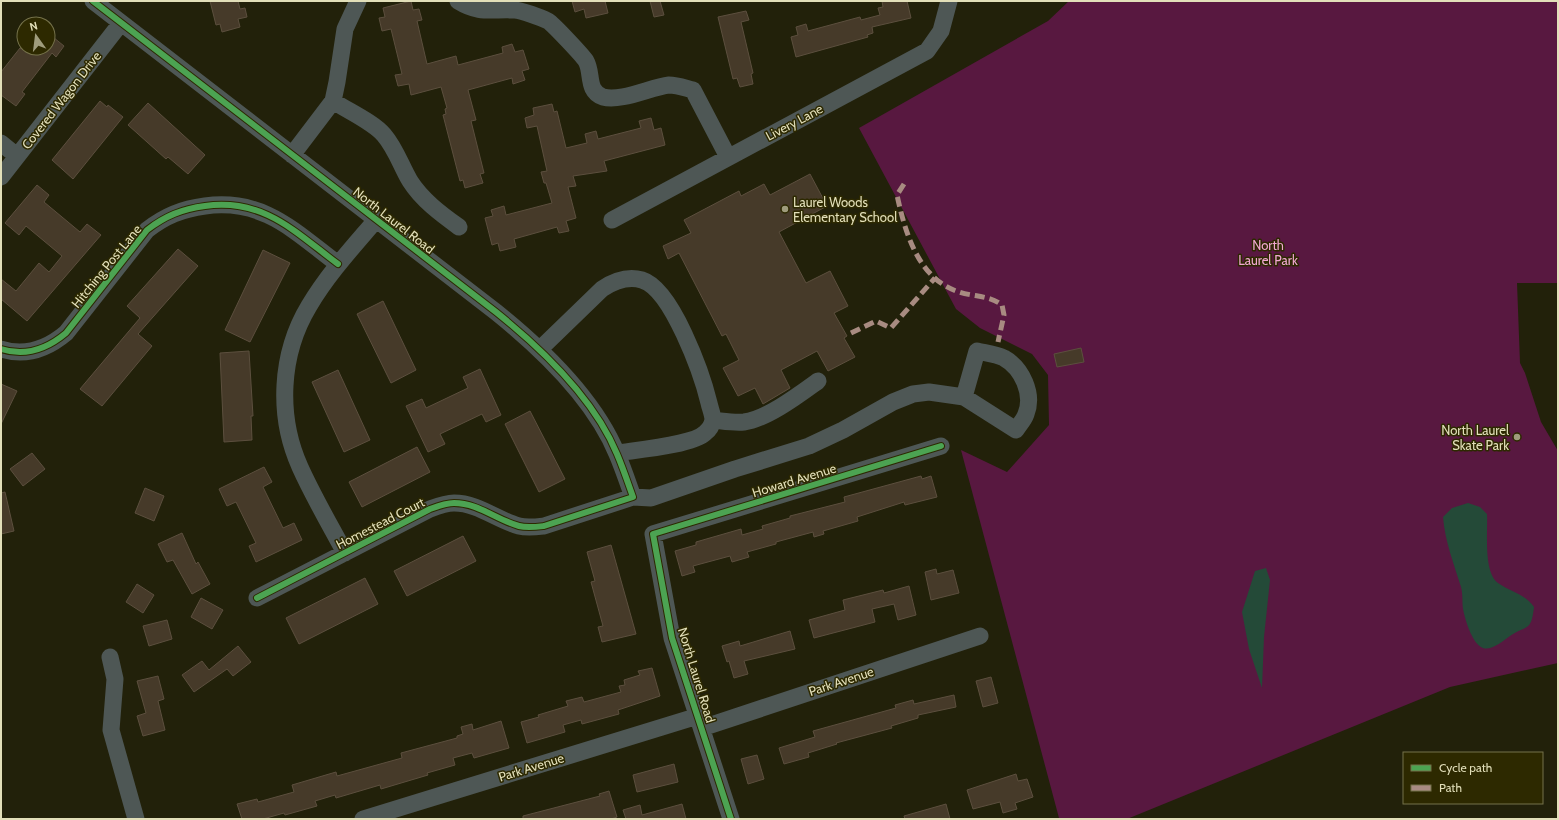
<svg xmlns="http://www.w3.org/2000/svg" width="1559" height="820" font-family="Cabin,sans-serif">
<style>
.green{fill:#581840}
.water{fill:#244a38}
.building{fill:#463a29;stroke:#5c4f3e}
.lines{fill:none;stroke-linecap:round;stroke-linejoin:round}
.minor{stroke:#4e5755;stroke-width:17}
.quiet{stroke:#a88b81;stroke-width:5;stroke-dasharray:10 5;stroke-linecap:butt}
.cycleway-casing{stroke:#2d2900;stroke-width:8}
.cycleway{stroke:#4ca352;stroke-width:6}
.poi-dot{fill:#9f9c7c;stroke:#2d2900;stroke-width:1.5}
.labels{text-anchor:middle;stroke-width:3;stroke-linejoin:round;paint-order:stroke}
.street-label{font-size:13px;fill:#e2dfb9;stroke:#2d2900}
.poi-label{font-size:13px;fill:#e2dfb9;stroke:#2d2900;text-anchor:start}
.park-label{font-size:13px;fill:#f1a7d1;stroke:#2d2900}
</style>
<rect width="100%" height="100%" fill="#22210a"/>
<path class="green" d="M1069,1H1558V283H1517L1520,363L1525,373L1541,422L1558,451V663L1450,687L1127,819L1059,818L961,450L1007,472L1049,425L1048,375L1032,354L980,328L956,309L859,128L1048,21Z"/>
<path class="water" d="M1468,503L1480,507L1487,514C1488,531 1483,572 1498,583C1511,592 1525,594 1534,607C1531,632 1528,624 1510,636C1503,641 1491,651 1483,648C1472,644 1465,619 1463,609C1462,602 1463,594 1461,587C1454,564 1445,542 1443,517L1452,508Z
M1266,568L1270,580L1264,637L1262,688L1249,649L1242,612L1255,571Z"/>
<path class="building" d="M210,1H238L240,9L245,8L247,17L238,19L240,27L222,32L220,24L216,25Z
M411,1L413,10L419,9L422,20L417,21L427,64L456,56L458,65L503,53L502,47L512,44L515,52L523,50L529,69L522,71L525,80L513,84L512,78L468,90L476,120L471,121L484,173L480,174L483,183L465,188L463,180L460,181L443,115L446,114L445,109L447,108L441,87L411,95L409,84L398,86L395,75L402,74L391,29L382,31L379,18L385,17L383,8Z
M572,1H605L608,13L586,18L584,9L575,12Z
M650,1H660L664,15L654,17Z
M882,1H907L911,18L872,27L873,33L867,35L868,37L796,57L791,37L798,35L796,27L806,24L808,31L860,17L861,20L880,15L878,8L883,7Z
M746,11L749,20L741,22L753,73L751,74L753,84L740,87L737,78L733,79L718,17Z
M48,33L64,46L56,57L52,53L22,92L25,94L16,106L1,95V72L20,48H48Z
M100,101L107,107L108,105L123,117L73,179L52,160Z
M148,103L205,155L188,174L168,157L166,159L128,125Z
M552,104L554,112L557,111L566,148L587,143L585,134L596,131L598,139L641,128L639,121L651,118L654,130L661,128L665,145L604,161L607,171L573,176L576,186L568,187L576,218L566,221L569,231L559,233L557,227L514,239L516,247L500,251L498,243L492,245L485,218L493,216L491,210L504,206L506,215L552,203L546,183H544L541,172L547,171L537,126L527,128L525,118L534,115L533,108Z
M810,174L827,206L779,232L806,283L830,271L848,306L834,313L847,336L844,338L855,357L828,371L817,351L781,370L790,388L763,404L755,388L738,396L723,368L739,360L726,334L722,336L679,253L668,259L663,246L691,233L684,220L739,191L741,196L764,184L770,195Z
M37,185L49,195L44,202L80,232L87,224L101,235L27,321L1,299V279L16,291L39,263L49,272L62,256L26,226L19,235L5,223Z
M178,249L198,266L138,334L152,346L102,406L80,389L140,318L127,306Z
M263,250L290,263L250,342L225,330Z
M383,301L416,370L391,383L357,314Z
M1081,348L1084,362L1057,367L1054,354Z
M249,351L253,416H251L252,440L224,442L220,353Z
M480,369L501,415L486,422L482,414L440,434L445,444L428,452L406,406L422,399L426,408L468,388L463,377Z
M338,370L370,440L344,452L312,382Z
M1,384L17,391L1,424Z
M530,411L565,479L539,492L505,424Z
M417,447L430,472L362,507L349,482Z
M32,453L45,469L23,486L10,469Z
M264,467L272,482L263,487L283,528L294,523L302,540L256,562L249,546L256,543L236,502L227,506L219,489Z
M921,476L922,479L931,476L937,497L905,505L904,502L857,517L858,521L823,531L824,534L814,537L813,532L776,542V544L747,552L749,557L732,562L730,556L693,566L695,572L682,576L675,551L696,545V542L741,529L742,535L763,529L762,526L790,518V516L845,502L844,497Z
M145,488L164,496L154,521L135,513Z
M5,492L14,531L1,534V493Z
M182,533L196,564L198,562L210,584L192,594L173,560L167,562L158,544Z
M463,536L476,561L407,596L394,571Z
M611,545L636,634L602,642L598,627L603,626L591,582L595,581L587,552Z
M936,569L937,574L953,570L959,593L931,600L925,572Z
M365,578L378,604L299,644L286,618Z
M137,584L154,595L143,613L126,602Z
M909,586L916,615L898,620L894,604L872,609L875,622L814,638L809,620L845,610L843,600L883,590L884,593Z
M201,598L223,610L212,629L191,617Z
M167,620L172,639L149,646L143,626Z
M790,631L795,649L744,661L748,674L734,678L729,661L727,662L722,646L739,641L740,646Z
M238,646L251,662L233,676L227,669L194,692L182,675L202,661L209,670Z
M652,668L660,696L618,710L619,714L582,724L581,720L563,725L565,732L527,743L521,722L539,717L538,715L568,706L566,701L582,697L584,702L621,692L619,686L625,685L624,680L640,675L638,671Z
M158,676L164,699L158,701L165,730L143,736L137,716L146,713L137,681Z
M991,677L998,703L983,707L976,681Z
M954,695L956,707L918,715V718L891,726L892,728L836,743L837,744L808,753L809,757L784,764L779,748L815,737L813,731L896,708L895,705L913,700L914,704Z
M501,721L509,748L474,758L472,753L453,758L455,765L427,773L428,775L381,789L380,785L336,798L335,795L315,801L317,806L285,815L284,813L263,819H242L237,804L257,799L258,802L294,792L292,785L336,772L337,776L402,758L401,753L457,738V736L463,734L461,727L472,724L473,730Z
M757,755L764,779L748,784L741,759Z
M674,764L678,782L637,792L633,775Z
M1016,774L1018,781L1027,779L1033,797L1015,803L1017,809L1003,813L1000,802L973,809L967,790Z
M609,791L617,817L611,819H523V816L600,796L599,794Z
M682,804L686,819H626L623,810L640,805L642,815Z
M946,804L950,819H905L904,816Z"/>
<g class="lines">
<path class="minor" d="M93,1L496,312C542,349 594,398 617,454C623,468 628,483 633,497
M458,1C479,14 491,9 514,10C521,10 542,18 548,21C553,24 583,56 586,61C593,73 586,91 603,97C621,102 651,87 669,85C677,85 685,88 693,90L728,157
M333,101C348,111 373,122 384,135C396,149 401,166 410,181C422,200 441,214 459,227
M1,143L17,156
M292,155L333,101L337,82L345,29L358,1
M1,177L121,23
M612,220L927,51L941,31L949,1
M1,349C26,357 47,349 66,333L147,230C165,216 182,209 205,206C264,198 295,232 338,264
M540,349L602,289C614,281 628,276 642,280C672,289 702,374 709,403C710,408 713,415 713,420C712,425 709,430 705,433C693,445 636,450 617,453
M713,420C723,421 734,423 744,422C767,419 800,394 818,381
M345,553C330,525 313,496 300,467C277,416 280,354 309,306C328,274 353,247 376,220
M257,598L430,509C438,506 446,503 454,503C478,503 497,520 519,526C527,528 535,527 544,526L633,497L651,498L735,469L809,446L843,430L893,402L913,394L929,392L964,397L1016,430C1019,425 1024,420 1026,414C1034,394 1022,368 1004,358C996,354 985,353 977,351L964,397
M110,657L115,679L111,730L136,819
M702,728L980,636
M363,819L698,716
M731,819L672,638L653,534L941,446"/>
<path class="quiet" d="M904,184L897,195C905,232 918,279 959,292C974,297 989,295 1002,305L1004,315L998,342
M851,333L876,321L891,328L935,278"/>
<g class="cycleway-casing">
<path id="cycleway" d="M93,1L496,312C542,349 594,398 617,454C623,468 628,483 633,497L544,526C535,527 527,528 519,526C497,520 478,503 454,503C446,503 438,506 430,509L257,598
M1,349C26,357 47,349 66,333L147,230C165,216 182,209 205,206C264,198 295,232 338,264
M731,819L672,638L653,534L941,446"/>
</g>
<use href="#cycleway" class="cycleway"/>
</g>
<g class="poi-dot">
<circle cx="785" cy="209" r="4"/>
<circle cx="1517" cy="437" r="4"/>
</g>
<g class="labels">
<g class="street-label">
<text transform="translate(61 100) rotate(-52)" y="5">Covered Wagon Drive</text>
<text transform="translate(794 122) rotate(-28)" y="5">Livery Lane</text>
<text transform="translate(394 220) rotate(38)" y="5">North Laurel Road</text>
<text transform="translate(106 266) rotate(-51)" y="5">Hitching Post Lane</text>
<text transform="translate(794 480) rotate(-17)" y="5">Howard Avenue</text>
<text transform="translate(380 523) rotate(-27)" y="5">Homestead Court</text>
<text transform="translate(697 675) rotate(73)" y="5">North Laurel Road</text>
<text transform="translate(841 681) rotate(-18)" y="5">Park Avenue</text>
<text transform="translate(531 767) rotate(-17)" y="5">Park Avenue</text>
</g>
<g class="poi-label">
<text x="793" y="207">Laurel Woods<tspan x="793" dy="15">Elementary School</tspan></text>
<text x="1509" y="435" text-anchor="end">North Laurel<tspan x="1509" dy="15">Skate Park</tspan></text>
</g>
<g class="park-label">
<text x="1268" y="250">North<tspan x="1268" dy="15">Laurel Park</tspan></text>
</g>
</g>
<rect width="1559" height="820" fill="none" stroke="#e2dfb9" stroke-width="4"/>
<rect x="1403" y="752" width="140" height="52" fill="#2d2900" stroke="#75724a"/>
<rect x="1411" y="765" width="20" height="6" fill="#4ca352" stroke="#75724a"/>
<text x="1439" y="772" font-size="12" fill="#e2dfb9">Cycle path</text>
<rect x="1411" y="785" width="20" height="6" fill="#a88b81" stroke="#75724a"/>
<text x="1439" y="792" font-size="12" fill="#e2dfb9">Path</text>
<g transform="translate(36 36) rotate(346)"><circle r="19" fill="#2d2900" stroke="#75724a"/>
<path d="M0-3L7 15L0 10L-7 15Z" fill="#9f9c7c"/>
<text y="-6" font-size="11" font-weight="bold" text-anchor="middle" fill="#e2dfb9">N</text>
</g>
</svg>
